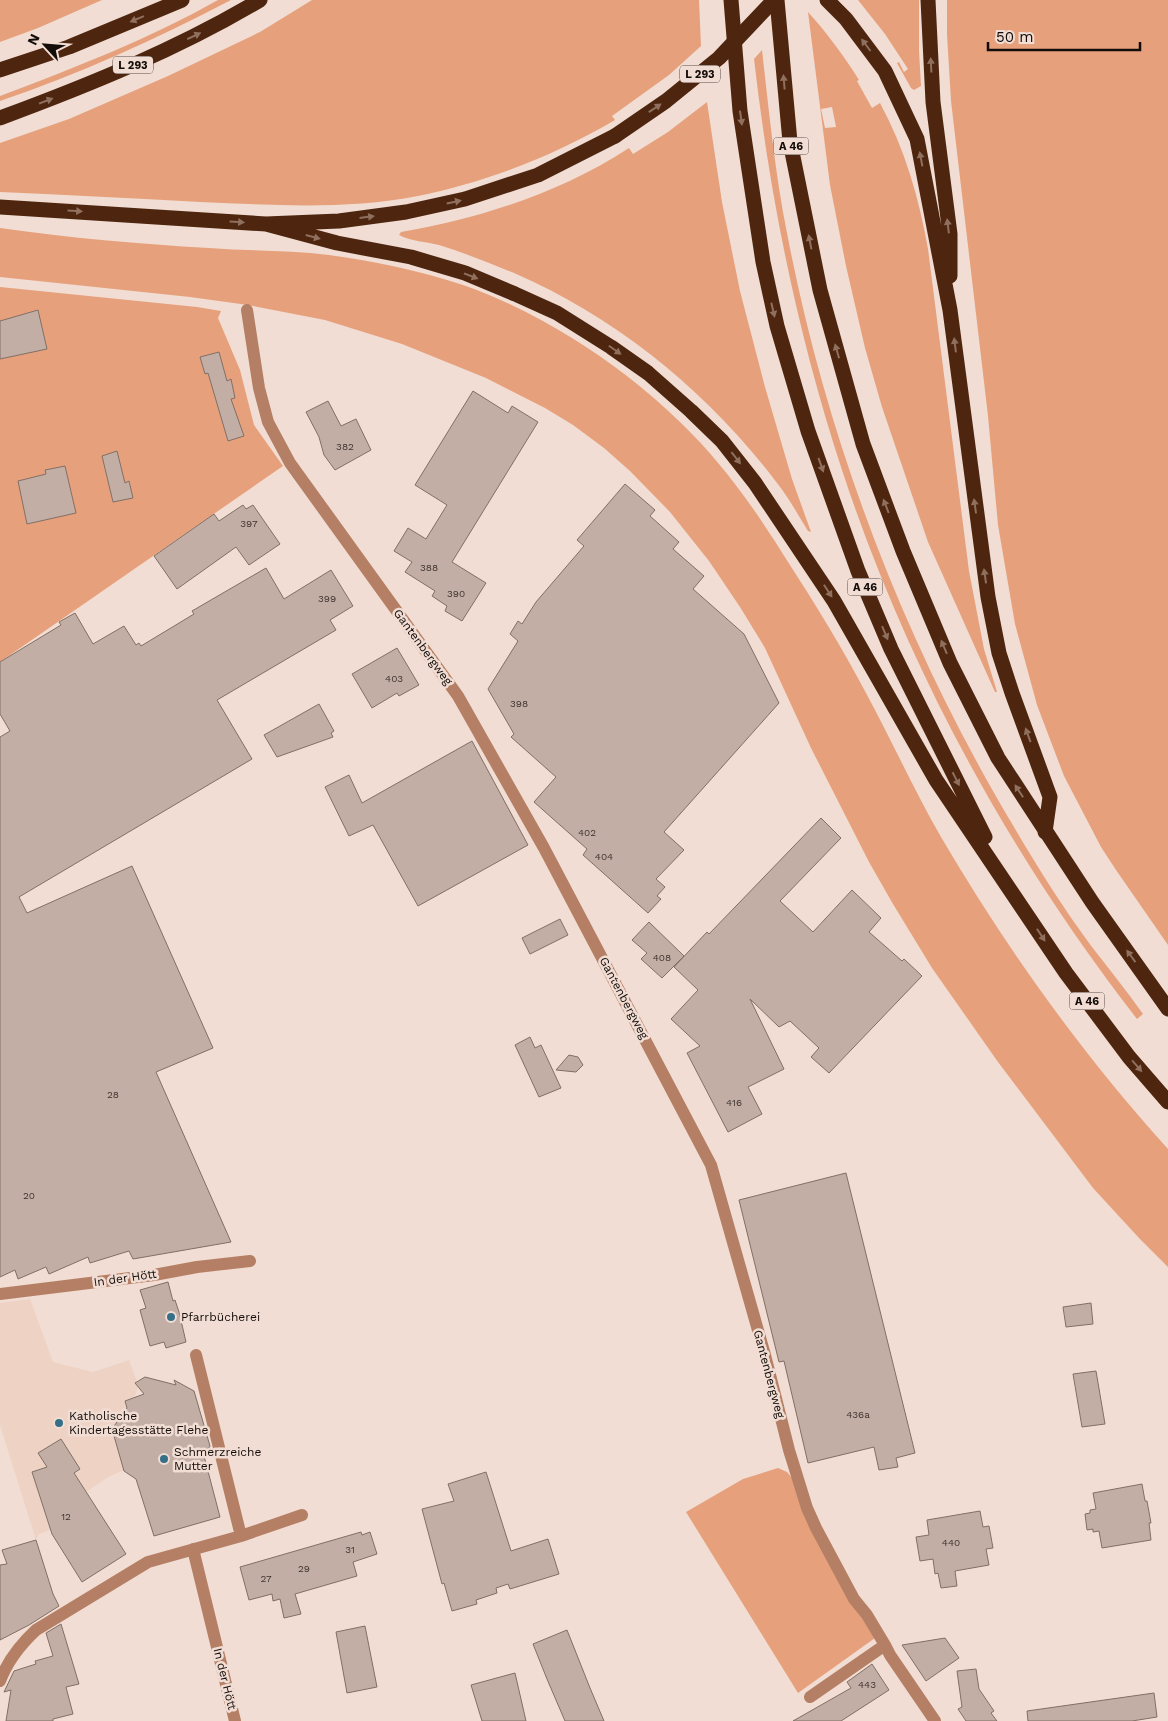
<svg xmlns="http://www.w3.org/2000/svg" width="1168" height="1721" font-family="'Work Sans',sans-serif">
<style>
.built{fill:#eed2c4}
.green{fill:#e6a17c;fill-rule:evenodd}
.building{fill:#c2aea4;stroke:#816f66}
.lines{fill:none;stroke-linecap:round;stroke-linejoin:round}
.minor{stroke:#b47f64;stroke-width:12}
.highway{stroke:#4e260f;stroke-width:15}
.highway-bridge{stroke:#4e260f;stroke-width:15}
.oneway{fill:#8f6f5d}
.poi-dot{fill:#356f88;stroke:#f1ddd3;stroke-width:2}
.labels{text-anchor:middle;stroke-width:5;stroke-linejoin:round;paint-order:stroke}
.number-label{font-size:10px;fill:#3f3430}
.shield{fill:#f1ddd3;stroke:#564b46;stroke-width:1}
.shield-label{font-size:11px;font-weight:bold;fill:#130c09}
.street-label{font-size:12px;fill:#130c09;stroke:#f1ddd3}
.poi-label{font-size:12px;fill:#130c09;stroke:#f1ddd3;text-anchor:start}
</style>
<rect width="100%" height="100%" fill="#f1ddd3"/>
<path class="built" d="M30,1299L53,1362L93,1372L129,1360L137,1382L135,1383L138,1387L135,1396L125,1401L127,1414L121,1416L117,1421L119,1429L113,1428L112,1430L116,1433L118,1451L126,1467L124,1470L108,1477L86,1492L61,1526L39,1534L36,1540L0,1425V1303Z"/>
<path class="green" d="M0,0H102L38,28L0,42Z
M218,0H231C156,39 80,74 0,101V96C74,68 149,39 218,0Z
M312,0H699L701,46L669,75L612,116L615,120C553,156 488,182 418,196C346,210 273,205 200,202C133,198 67,195 0,192V143L69,119L168,76L260,32Z
M858,0H919V51L921,86L914,90L911,88L897,63L899,62L904,72L908,69L885,34Z
M947,0H1168V945L1116,870L1101,847L1064,776L1037,705L1015,624L998,525L988,416L951,101L947,34Z
M808,12C827,33 844,56 859,80L857,81L872,108L880,103C905,149 919,198 928,249L969,571L984,649L997,692H995L928,542L882,407L865,348L846,266L830,185ZM832,107L836,127L825,128L821,109Z
M762,50C769,111 775,173 787,233C827,442 905,645 1014,827C1038,868 1064,909 1092,947C1109,969 1127,991 1143,1014L1137,1019C1009,854 907,668 842,470C798,336 770,199 754,59Z
M707,102L722,202L740,291L765,387L792,479L811,532L808,531C798,515 789,498 777,483C709,393 618,318 514,273C489,263 465,253 439,245C427,242 410,241 399,235L401,232C481,218 560,193 629,148L633,154L668,132Z
M0,228C70,238 139,244 209,248C249,251 289,250 329,255C374,261 421,271 463,285C501,298 538,317 572,338C611,362 647,390 680,422C723,463 757,512 788,562C816,605 842,648 866,693C892,741 914,790 941,837C1006,948 1082,1054 1168,1149V1267L1139,1238L1093,1188L998,1062L932,968L893,904L869,862L811,748L765,648L740,607L709,561L670,512L630,471L604,448L573,425L545,408L486,378L402,344L325,320L248,305L190,297L0,277Z
M0,287L197,307L221,311L218,318L240,370L254,425L283,466L0,662Z
M778,1468L787,1472L796,1483L875,1638L798,1693L686,1512L743,1479Z"/>
<path class="building" d="M38,310L47,349L0,359V321Z
M219,352L227,381L231,379L235,398L231,399L244,436L228,441L208,373L205,374L200,357Z
M473,391L508,413L512,406L538,422L452,562L486,583L462,621L445,611L447,606L432,596L435,591L405,572L412,562L394,551L408,528L426,539L447,505L415,485Z
M328,401L341,426L356,419L371,450L335,470L324,455L319,437L306,412Z
M117,451L125,483L129,481L133,498L113,502L102,456Z
M65,466L76,513L27,524L18,481L46,474L45,470Z
M625,484L655,510L650,516L679,542L673,549L704,576L693,589L744,634L779,703L664,832L684,850L656,879L665,887L657,896L661,899L648,913L583,855L587,849L534,802L556,777L511,737L514,734L488,689L518,641L510,634L518,621L522,624L536,602L584,546L577,540Z
M243,505L246,509L253,505L280,544L249,565L236,547L177,589L154,556L214,514L219,521Z
M266,568L284,599L331,570L353,606L330,620L336,630L217,700L252,759L19,897L27,913L132,866L213,1048L156,1072L231,1242L133,1259L129,1251L90,1263L88,1257L49,1274L46,1267L18,1279L15,1270L0,1277V737L10,731L0,714V662L61,625L59,622L75,613L93,644L124,626L136,645L139,643L141,646L194,614L192,611Z
M397,648L419,685L399,696L397,693L372,708L352,674Z
M319,704L334,731L331,733L333,737L277,757L264,735Z
M472,741L528,845L418,906L373,825L349,836L325,787L349,775L362,803Z
M821,818L841,838L780,901L813,932L852,890L881,918L869,932L902,961L904,959L922,976L829,1073L811,1057L819,1048L790,1021L779,1027L750,999L784,1069L748,1087L762,1114L728,1132L687,1053L700,1046L671,1019L698,990L674,967L707,932L709,934Z
M560,919L568,935L530,954L522,938Z
M649,922L684,956L662,978L641,959L647,953L632,940Z
M530,1037L535,1048L541,1045L561,1088L539,1097L515,1045Z
M569,1055L578,1057L583,1065L576,1072L556,1070Z
M846,1173L915,1453L896,1458L898,1467L879,1470L874,1447L808,1463L784,1361L779,1362L739,1200Z
M168,1282L173,1301L175,1300L179,1312L186,1342L166,1348L164,1342L150,1346L140,1310L146,1308L140,1290Z
M1091,1303L1093,1324L1066,1327L1063,1307Z
M1096,1371L1105,1424L1082,1427L1073,1374Z
M145,1377L176,1385L174,1380L194,1391L210,1446L204,1456L220,1517L154,1536L136,1479L124,1471L112,1429L127,1408L125,1401L144,1394L135,1383Z
M61,1439L80,1469L74,1473L126,1554L82,1582L52,1534L32,1472L47,1467L38,1453Z
M486,1472L511,1551L548,1539L559,1574L510,1589L508,1584L496,1588L497,1593L476,1600L477,1604L452,1611L444,1583L442,1584L422,1509L454,1501L448,1484Z
M1142,1484L1145,1501H1147L1151,1523H1149L1151,1540L1102,1548L1099,1531L1093,1532V1529L1087,1530L1085,1514L1090,1513V1510L1096,1509L1093,1493Z
M980,1511L983,1527L989,1526L993,1548L986,1549L989,1565L955,1571L957,1586L941,1588L938,1573L935,1574L933,1559L920,1561L916,1537L929,1535L927,1520Z
M361,1532L362,1535L370,1532L377,1554L353,1562L357,1576L295,1594L301,1614L284,1618L280,1599L273,1601L272,1594L249,1600L240,1567Z
M36,1540L53,1594L59,1606L29,1625L0,1640V1565L7,1564L2,1550Z
M61,1624L79,1684L66,1687L73,1714L53,1719V1721H6L11,1690L4,1692L14,1671L36,1664L35,1661L53,1656L46,1633Z
M365,1626L377,1687L347,1693L336,1632Z
M567,1630L590,1688L604,1721H565L547,1679L533,1644Z
M945,1638L959,1658L926,1681L902,1645Z
M872,1664L889,1690L841,1721H793L851,1688L847,1682Z
M976,1669L979,1689L994,1711L991,1713L997,1721H966L958,1709L962,1707L957,1671Z
M515,1673L526,1721H482L471,1685Z
M1154,1693L1157,1717L1132,1721H1028L1027,1711Z"/>
<g class="lines">
<path class="minor" d="M247,310L259,388L268,422L290,463L458,696L544,848L711,1165L765,1355L789,1450L807,1508L816,1528L854,1599L867,1615L885,1645L890,1655L935,1721
M0,1294L154,1275L197,1267L250,1261
M196,1355L241,1536
M193,1549L235,1721
M0,1681C7,1662 21,1644 36,1630L148,1562L241,1536L302,1515
M810,1697L885,1645"/>
<path class="highway" d="M731,0L740,111L763,262L777,326L808,431L858,571L891,649L985,837
M777,0L790,142L820,290L863,444L903,551L950,663L998,758L1092,902L1168,1009
M827,0L846,19L885,71L917,139L950,310L988,597L999,653L1012,693L1050,797L1045,832
M928,0L933,102L950,234V276
M0,70L69,47L182,0
M0,118C89,85 178,49 260,0
M0,207L266,224L339,221L406,212L465,199L538,175L615,136
M266,224L337,243L411,257L465,273L515,294L557,313L611,347L648,373L691,411L722,441L755,483L834,601L936,780L1066,973L1129,1057L1168,1102"/>
<path class="highway-bridge" d="M615,136L666,101L719,58L774,0"/>
</g>
<defs><path id="oneway-solid" d="M-6-.8H1V-3.2L6.5 0L1 3.2V.8H-6Z" transform="scale(1.25)"/></defs>
<g class="oneway">
<use href="#oneway-solid" transform="translate(137 19) rotate(157)"/>
<use href="#oneway-solid" transform="translate(194 36) rotate(-25)"/>
<use href="#oneway-solid" transform="translate(866 45) rotate(-127)"/>
<use href="#oneway-solid" transform="translate(931 65) rotate(-93)"/>
<use href="#oneway-solid" transform="translate(784 82) rotate(-95)"/>
<use href="#oneway-solid" transform="translate(46 101) rotate(-21)"/>
<use href="#oneway-solid" transform="translate(655 108) rotate(-34)"/>
<use href="#oneway-solid" transform="translate(741 118) rotate(82)"/>
<use href="#oneway-solid" transform="translate(921 159) rotate(-101)"/>
<use href="#oneway-solid" transform="translate(454 202) rotate(-12)"/>
<use href="#oneway-solid" transform="translate(75 211) rotate(4)"/>
<use href="#oneway-solid" transform="translate(367 217) rotate(-7)"/>
<use href="#oneway-solid" transform="translate(237 222) rotate(4)"/>
<use href="#oneway-solid" transform="translate(948 226) rotate(-97)"/>
<use href="#oneway-solid" transform="translate(313 237) rotate(15)"/>
<use href="#oneway-solid" transform="translate(810 242) rotate(-101)"/>
<use href="#oneway-solid" transform="translate(471 276) rotate(21)"/>
<use href="#oneway-solid" transform="translate(773 310) rotate(77)"/>
<use href="#oneway-solid" transform="translate(955 345) rotate(-97)"/>
<use href="#oneway-solid" transform="translate(615 350) rotate(35)"/>
<use href="#oneway-solid" transform="translate(837 351) rotate(-106)"/>
<use href="#oneway-solid" transform="translate(736 458) rotate(52)"/>
<use href="#oneway-solid" transform="translate(821 465) rotate(70)"/>
<use href="#oneway-solid" transform="translate(886 506) rotate(-111)"/>
<use href="#oneway-solid" transform="translate(975 506) rotate(-98)"/>
<use href="#oneway-solid" transform="translate(985 576) rotate(-98)"/>
<use href="#oneway-solid" transform="translate(828 591) rotate(57)"/>
<use href="#oneway-solid" transform="translate(885 633) rotate(67)"/>
<use href="#oneway-solid" transform="translate(944 647) rotate(-113)"/>
<use href="#oneway-solid" transform="translate(1028 735) rotate(-110)"/>
<use href="#oneway-solid" transform="translate(956 779) rotate(63)"/>
<use href="#oneway-solid" transform="translate(1019 791) rotate(-123)"/>
<use href="#oneway-solid" transform="translate(1041 935) rotate(57)"/>
<use href="#oneway-solid" transform="translate(1131 956) rotate(-126)"/>
<use href="#oneway-solid" transform="translate(1137 1066) rotate(49)"/>
</g>
<g class="poi-dot">
<circle cx="171" cy="1317" r="5"/>
<circle cx="59" cy="1423" r="5"/>
<circle cx="164" cy="1459" r="5"/>
</g>
<g class="labels">
<g class="number-label">
<text x="345" y="450">382</text>
<text x="249" y="527">397</text>
<text x="429" y="571">388</text>
<text x="456" y="597">390</text>
<text x="327" y="602">399</text>
<text x="394" y="682">403</text>
<text x="519" y="707">398</text>
<text x="587" y="836">402</text>
<text x="604" y="860">404</text>
<text x="662" y="961">408</text>
<text x="113" y="1098">28</text>
<text x="734" y="1106">416</text>
<text x="29" y="1199">20</text>
<text x="858" y="1418">436a</text>
<text x="66" y="1520">12</text>
<text x="951" y="1546">440</text>
<text x="350" y="1553">31</text>
<text x="304" y="1572">29</text>
<text x="266" y="1582">27</text>
<text x="867" y="1688">443</text>
</g>
<g class="shield">
<rect x="113" y="56.5" width="40" height="17" rx="4"/>
<rect x="680" y="65.5" width="40" height="17" rx="4"/>
<rect x="773.5" y="137.5" width="35" height="17" rx="4"/>
<rect x="847.5" y="578.5" width="35" height="17" rx="4"/>
<rect x="1069.5" y="992.5" width="35" height="17" rx="4"/>
</g>
<g class="shield-label">
<text x="133" y="69">L 293</text>
<text x="700" y="78">L 293</text>
<text x="791" y="150">A 46</text>
<text x="865" y="591">A 46</text>
<text x="1087" y="1005">A 46</text>
</g>
<g class="street-label">
<text transform="translate(423 647) rotate(54)" y="4">Gantenbergweg</text>
<text transform="translate(624 998) rotate(62)" y="4">Gantenbergweg</text>
<text transform="translate(125 1278) rotate(-8)" y="4">In der Hött</text>
<text transform="translate(769 1374) rotate(75)" y="4">Gantenbergweg</text>
<text transform="translate(225 1679) rotate(76)" y="4">In der Hött</text>
</g>
<g class="poi-label">
<text x="181" y="1321">Pfarrbücherei</text>
<text x="69" y="1420">Katholische<tspan x="69" dy="14">Kindertagesstätte Flehe</tspan></text>
<text x="174" y="1456">Schmerzreiche<tspan x="174" dy="14">Mutter</tspan></text>
</g>
</g>
<g transform="translate(45 45) rotate(296)" stroke="#f1ddd3" stroke-width="4" paint-order="stroke">
<path d="M0-4L9 19L0 12L-9 19Z" fill="#130c09"/>
<text y="-8" font-size="14" font-weight="bold" text-anchor="middle" fill="#130c09">N</text>
</g>
<path d="M988 42v8h152v-8" fill="none" stroke="#130c09" stroke-width="2.5"/>
<text x="996" y="42" font-size="15" fill="#130c09" stroke="#f1ddd3" stroke-width="4" paint-order="stroke">50 m</text>
</svg>
